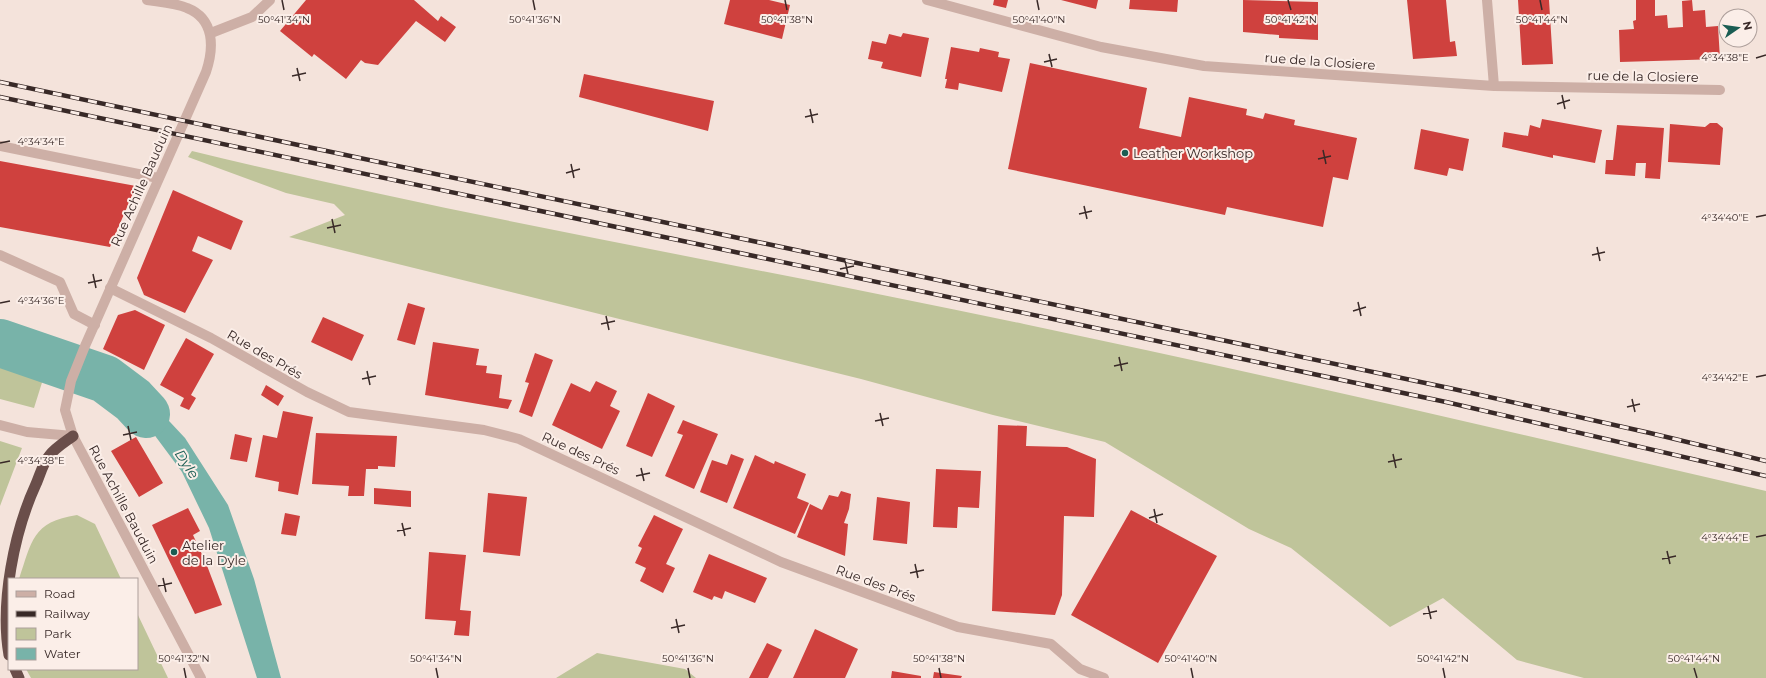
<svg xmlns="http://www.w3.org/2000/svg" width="1766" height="678" font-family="Montserrat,sans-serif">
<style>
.green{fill:#bfc49a}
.water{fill:#78b3a9}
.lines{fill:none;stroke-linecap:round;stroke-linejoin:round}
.river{stroke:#78b3a9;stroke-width:48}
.building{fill:#cf413e}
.service{stroke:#cdafa6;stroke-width:10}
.minor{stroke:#cdafa6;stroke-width:10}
.tertiary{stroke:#cdafa6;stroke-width:10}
.trunk{stroke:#6a4e4a;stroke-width:11}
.rail-casing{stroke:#382927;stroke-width:4.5}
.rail{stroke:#fbeee8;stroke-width:3;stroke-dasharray:9;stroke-linecap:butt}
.ticks{fill:none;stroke:#382927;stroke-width:1.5}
.poi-dot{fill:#1a5d53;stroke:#fbeee8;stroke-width:1.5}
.labels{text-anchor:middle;stroke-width:4;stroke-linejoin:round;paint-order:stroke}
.street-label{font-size:13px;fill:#382927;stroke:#fbeee8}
.poi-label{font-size:13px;fill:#382927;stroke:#fbeee8;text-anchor:start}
.water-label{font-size:14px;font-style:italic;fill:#1a5d53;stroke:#fbeee8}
.ticks-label{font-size:10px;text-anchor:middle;fill:#382927;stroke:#fbeee8;stroke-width:4;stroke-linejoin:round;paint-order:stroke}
</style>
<rect width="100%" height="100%" fill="#f4e3db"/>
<path class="green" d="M192,151C467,218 746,265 1024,324C1272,376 1519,434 1766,491V678H1584L1517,660L1443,598L1390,627L1291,548L1249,529L1105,442L993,415L861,379L289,237L345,215L334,204L286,193L188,157Z
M0,319L56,338L34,408L0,399Z
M0,441L22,448L0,506Z
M77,515L95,524L121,579H19C32,541 32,522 77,515Z
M137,613L168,678H31L26,669H137Z
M597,653L685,669L696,678H556Z"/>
<path class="water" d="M98,365L111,369L140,390L185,438L228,505L254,579L281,678H257L209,528L182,472L153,433L117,397L90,384Z"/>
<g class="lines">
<path class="river" d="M0,343L105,379L133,400L146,414"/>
</g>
<path class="building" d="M306,0H414L438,21L441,16L456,27L445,42L416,21L378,65L365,63L361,60L346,79L314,54L312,57L280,31Z
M730,0H769L790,5L782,39L724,24Z
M994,0H1008L1006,8L993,5Z
M1061,0H1098L1096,9Z
M1130,0H1178L1177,12L1129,9Z
M1243,0L1318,2V40L1279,38V35L1243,32Z
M1407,0H1446L1450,42L1455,41L1457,56L1413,59Z
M1518,0H1549L1553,64L1522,65Z
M1636,0H1655V16L1667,15L1668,28L1683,27L1682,1L1692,0L1693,11L1705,10L1706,27L1718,26L1720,59L1620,62L1619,30L1634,29L1633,21L1636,20Z
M903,33L929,38L921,77L881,68L883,62L868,59L872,41L886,44L889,34L901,37Z
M951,47L979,52L980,48L999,52L998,57L1010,59L1002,92L959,83L958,90L945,88L947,79H945Z
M1030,63L1147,88L1139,128L1181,137L1189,97L1247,109L1246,115L1263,119L1265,113L1295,120L1294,125L1357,138L1348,180L1333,177L1323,227L1227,207L1225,215L1008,169Z
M584,74L714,101L708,131L579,97Z
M1542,119L1602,130L1595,163L1553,155V158L1502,147L1504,132L1528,136L1530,125L1540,128Z
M1710,123H1717L1723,128L1720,165L1668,162L1670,124L1705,127Z
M1617,125L1664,128L1660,179L1645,178L1646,163H1636L1635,176L1605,174L1606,160H1613Z
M1421,129L1469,139L1463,171L1449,168L1447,176L1414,169Z
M0,161L136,186L110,247L0,227Z
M173,190L243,221L231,250L198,236L192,251L213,260L185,313L144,295L137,278Z
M408,303L425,308L415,345L397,340Z
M135,310L165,325L144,370L103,349L118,315Z
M323,317L364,335L352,361L311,342Z
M186,338L214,354L191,395L196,398L189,410L180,406L184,398L160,385Z
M433,342L479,349L476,365L487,366L486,373L502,375L499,398L512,400L508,409L425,395Z
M535,353L553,360L532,417L519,412L529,383L525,382Z
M596,381L617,391L610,406L620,411L602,449L552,425L571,383L590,392Z
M266,385L284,396L278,406L261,395Z
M648,393L675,406L652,457L626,446Z
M283,411L313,417L298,495L278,491L279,482L255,477L263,435L277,438Z
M683,420L718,434L694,489L665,476L683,435L677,433Z
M998,425L1027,426L1026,446L1067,447L1096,459L1094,517L1064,516L1062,595L1055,615L992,611Z
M316,433L397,436L395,467L378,466V469H366L364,496H348L349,486L312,484Z
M235,434L252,438L247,462L230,459Z
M136,437L163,483L139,497L111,451Z
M731,454L744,459L727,503L700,492L712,460L727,465Z
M755,455L774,464L775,461L806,474L797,498L809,503L795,534L733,508Z
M936,469L981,471L979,508L958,507L957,528L933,527Z
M374,488L411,491V507L374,504Z
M841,491L851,494L849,509L844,523L848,524L845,556L797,537L810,504L822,510L829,495L838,497Z
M488,493L527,497L520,556L483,552Z
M877,497L910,502L907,544L873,540Z
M188,508L200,531L193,535L206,563L222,605L195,614L152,525Z
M1131,510L1217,556L1158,663L1071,615Z
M285,513L300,516L296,536L281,534Z
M654,515L683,529L666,564L675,568L663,593L640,581L646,568L635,563L642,548L638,546Z
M429,552L466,555L460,610L471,611L469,636L454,635L456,621L425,619Z
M709,554L767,578L755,603L725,591L722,599L714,596L712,600L693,592Z
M815,629L858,649L845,678H793Z
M767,643L782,650L768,678H749Z
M892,671L921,676V678H891Z
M934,672L962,676L961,678H933Z"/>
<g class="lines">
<path class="service" d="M0,146L158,178
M0,255L60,282L74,314L95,325
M0,425L27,432L73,436"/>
<path class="minor" d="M927,0L1101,47L1204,66L1494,86L1720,90
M1487,0L1494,86
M211,33L252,17L270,0
M110,288L211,338L307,392L349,412L484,430L519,439L781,562L958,627L1051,644L1080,669L1104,678"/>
<path class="tertiary" d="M147,0C160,2 176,3 187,8C215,19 214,48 206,72L85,346L71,381L65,410L73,436L201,678"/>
<path class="trunk" d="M9,655C0,603 14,532 36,484C40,475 43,463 49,456C55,448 65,442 73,436
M15,669L19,678"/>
<g class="rail-casing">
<path id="rail" d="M0,82L1449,388L1650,433L1766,461
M0,97L1446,402L1766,476"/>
</g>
<use href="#rail" class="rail"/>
</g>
<path class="ticks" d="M282,0L284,10M533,0L535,10M785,0L787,10M1037,0L1039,10M1288,0L1291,10M1540,0L1542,10M1049,54L1052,67M1756,58L1766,55M1044,62L1057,59M297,68L300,81M292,76L306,73M1562,95L1565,109M1557,104L1570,100M810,109L813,123M805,117L818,114M0,143L10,141M1323,150L1326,164M1318,159L1331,156M571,164L574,178M566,173L580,169M1084,206L1087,219M1079,214L1092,211M1756,217L1766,215M332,219L335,233M327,228L341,225M1597,247L1600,261M1592,255L1605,252M845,261L848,274M840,269L854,266M93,274L96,288M88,283L102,280M1358,302L1361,316M0,303L10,301M1353,311L1366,307M606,316L609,330M601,324L615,321M1119,357L1122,371M1114,366L1128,363M367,371L370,385M1756,377L1766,375M362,379L376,376M1632,399L1635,412M1627,407L1640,404M880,413L883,426M875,421L889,418M128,426L131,440M123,435L137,432M1393,454L1396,468M1388,462L1402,459M0,463L10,461M641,468L644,481M636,476L650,473M1154,509L1157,523M1149,518L1163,514M402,523L405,536M397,531L411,528M1756,537L1766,535M1667,551L1670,564M1662,559L1676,556M915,564L918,578M910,573L924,570M163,578L166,592M158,586L172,583M1428,606L1431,619M1423,614L1437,611M676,619L679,633M671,628L685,625M184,668L186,678M436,668L438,678M688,668L690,678M939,668L941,678M1191,668L1193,678M1443,668L1445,678M1694,668L1697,678"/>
<g class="poi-dot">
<circle cx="1125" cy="153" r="4"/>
<circle cx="174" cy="552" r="4"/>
</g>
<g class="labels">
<g class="street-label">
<text transform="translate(1320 61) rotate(4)" y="5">rue de la Closiere</text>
<text transform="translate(1643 76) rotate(1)" y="5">rue de la Closiere</text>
<text transform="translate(141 185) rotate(-66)" y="5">Rue Achille Bauduin</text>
<text transform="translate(265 354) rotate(30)" y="5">Rue des Prés</text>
<text transform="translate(581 453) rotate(25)" y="5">Rue des Prés</text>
<text transform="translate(124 504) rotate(62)" y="5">Rue Achille Bauduin</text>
<text transform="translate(876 583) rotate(20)" y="5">Rue des Prés</text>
</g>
<g class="poi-label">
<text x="1133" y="158">Leather Workshop</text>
<text x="182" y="550">Atelier<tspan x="182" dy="15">de la Dyle</tspan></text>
</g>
<g class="water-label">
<text transform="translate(187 464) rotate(57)" y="5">Dyle</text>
</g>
</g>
<g class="ticks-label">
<text x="284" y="23">50°41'34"N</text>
<text x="535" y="23">50°41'36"N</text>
<text x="787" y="23">50°41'38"N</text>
<text x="1039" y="23">50°41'40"N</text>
<text x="1291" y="23">50°41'42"N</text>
<text x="1542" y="23">50°41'44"N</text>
<text x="1725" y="61">4°34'38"E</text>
<text x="41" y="145">4°34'34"E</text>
<text x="1725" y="221">4°34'40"E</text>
<text x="41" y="304">4°34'36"E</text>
<text x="1725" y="381">4°34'42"E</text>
<text x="41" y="464">4°34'38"E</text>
<text x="1725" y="541">4°34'44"E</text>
<text x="184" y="662">50°41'32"N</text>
<text x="436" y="662">50°41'34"N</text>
<text x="688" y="662">50°41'36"N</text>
<text x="939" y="662">50°41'38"N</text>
<text x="1191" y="662">50°41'40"N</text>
<text x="1443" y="662">50°41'42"N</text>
<text x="1694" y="662">50°41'44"N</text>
</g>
<rect x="8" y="578" width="130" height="92" fill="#fbeee8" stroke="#ad9f9b"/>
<rect x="16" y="591" width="20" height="6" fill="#cdafa6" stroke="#ad9f9b"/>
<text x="44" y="598" font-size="12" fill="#382927">Road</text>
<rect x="16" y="611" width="20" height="6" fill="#382927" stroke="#ad9f9b"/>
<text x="44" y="618" font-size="12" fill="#382927">Railway</text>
<rect x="16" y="628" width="20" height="12" fill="#bfc49a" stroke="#ad9f9b"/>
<text x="44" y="638" font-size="12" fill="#382927">Park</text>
<rect x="16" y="648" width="20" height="12" fill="#78b3a9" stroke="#ad9f9b"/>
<text x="44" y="658" font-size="12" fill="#382927">Water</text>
<g transform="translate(1738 28) rotate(77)"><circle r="19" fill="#fbeee8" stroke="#ad9f9b"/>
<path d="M0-3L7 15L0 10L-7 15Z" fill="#1a5d53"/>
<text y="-6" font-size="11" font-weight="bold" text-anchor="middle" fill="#382927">N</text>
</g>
</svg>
